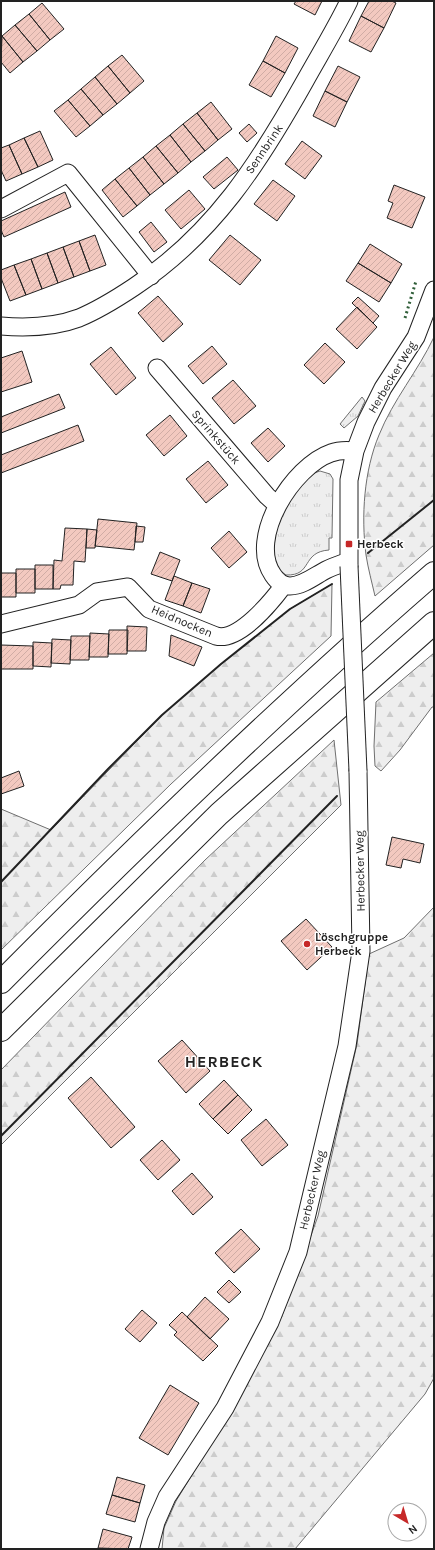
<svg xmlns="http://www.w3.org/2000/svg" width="435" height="1550" font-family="Karla,sans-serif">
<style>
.grass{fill:url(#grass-tufts);stroke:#6f6f6f}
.forest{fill:url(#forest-firs);stroke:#6f6f6f}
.building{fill:url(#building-hatch);stroke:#222}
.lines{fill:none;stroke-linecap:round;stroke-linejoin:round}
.minor-casing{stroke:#222;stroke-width:19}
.motorway-casing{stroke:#222;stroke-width:24}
.minor{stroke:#fff;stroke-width:17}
.motorway{stroke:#fff;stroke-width:22}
.minor-bridge-casing{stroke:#222;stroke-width:19;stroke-linecap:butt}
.minor-bridge{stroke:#fff;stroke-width:17}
.hedge{stroke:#2f5e38;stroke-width:3;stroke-dasharray:2 3;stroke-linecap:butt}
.wall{stroke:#222;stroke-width:2}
.poi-dot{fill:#c62828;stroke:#fff;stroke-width:1.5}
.labels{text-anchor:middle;stroke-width:3;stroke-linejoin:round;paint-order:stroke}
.street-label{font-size:12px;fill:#222;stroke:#fff}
.poi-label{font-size:12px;font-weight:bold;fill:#222;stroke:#fff;text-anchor:start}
.district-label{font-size:16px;font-weight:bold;letter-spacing:1px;fill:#222;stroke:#fff}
</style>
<defs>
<pattern id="grass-tufts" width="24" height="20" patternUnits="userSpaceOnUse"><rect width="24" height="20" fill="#eee"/><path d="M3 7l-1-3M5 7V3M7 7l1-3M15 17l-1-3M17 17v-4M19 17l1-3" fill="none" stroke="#ccc"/></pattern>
<pattern id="forest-firs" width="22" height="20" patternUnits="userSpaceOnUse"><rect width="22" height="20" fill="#eee"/><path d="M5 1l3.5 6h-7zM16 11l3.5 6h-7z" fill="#ccc"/></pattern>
<pattern id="building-hatch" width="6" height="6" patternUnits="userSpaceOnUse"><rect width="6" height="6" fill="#f3c9c0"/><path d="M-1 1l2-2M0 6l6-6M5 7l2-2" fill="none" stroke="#d0aca5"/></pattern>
</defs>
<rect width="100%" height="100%" fill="#fff"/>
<path class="grass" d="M362,397L365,401L358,416L344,428L340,424Z
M320,471L330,474L333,479L332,538H329V550C301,552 313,576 286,575L277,568L272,549L277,526L283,508L309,475Z"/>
<path class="forest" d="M434,337V545L375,596C372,583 368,568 366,555C361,516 364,471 379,435C393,400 418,371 434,337Z
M332,584L331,636L171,784L1,950V809L51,830L162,715L221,664L290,609Z
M434,653V707H432L400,750L381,771L375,766L374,746L376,702Z
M334,740L341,805L1,1145V1070L205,860Z
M434,907V1378L425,1394L295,1549H162L164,1528L176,1501L234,1406L283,1313L318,1216L357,1044L369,954L404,938Z"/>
<path class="building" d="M296,1H322L315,15L294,4Z
M369,1H392L396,3L384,28L361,16Z
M42,3L64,29L50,40L29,14Z
M29,14L50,40L37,51L15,25Z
M361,16L384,28L371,52L349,41Z
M15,25L37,51L23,62L2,36Z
M2,36L23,62L10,73L1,62Z
M276,36L298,48L285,73L263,61Z
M122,55L144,81L130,93L108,66Z
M263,61L285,73L271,97L249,85Z
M108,66L130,93L117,104L95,77Z
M338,66L360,77L347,102L325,91Z
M95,77L117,104L103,115L81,89Z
M81,89L103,115L90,126L68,100Z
M325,91L347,102L335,127L313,116Z
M68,100L90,126L76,137L54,111Z
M211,102L232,129L218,140L197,113Z
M197,113L218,140L205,151L183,124Z
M183,124L205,151L191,162L170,135Z
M249,124L257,133L247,142L239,133Z
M40,131L53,160L38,167L24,138Z
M170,135L191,162L178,173L156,146Z
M24,138L38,167L22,174L9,145Z
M302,141L322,156L305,179L285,164Z
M9,145L22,174L6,181L1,170V148Z
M156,146L178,173L164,184L143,157Z
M143,157L164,184L150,195L129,168Z
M227,157L238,170L214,189L203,177Z
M129,168L150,195L137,206L115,179Z
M115,179L137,206L123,217L102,190Z
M273,180L295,196L277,221L254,204Z
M394,185L425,197L412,228L387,218L393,203L388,201Z
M189,190L205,209L181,229L165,210Z
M65,192L71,207L4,237L1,230V221Z
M151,222L167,242L154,252L139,232Z
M95,235L106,265L90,271L79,241Z
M230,235L261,260L240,285L209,260Z
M79,241L90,271L74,277L63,247Z
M370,244L402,264L391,283L358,263Z
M63,247L74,277L58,283L47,253Z
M47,253L58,283L42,289L31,259Z
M31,259L42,289L26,295L14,265Z
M358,263L391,283L379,302L346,281Z
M14,265L26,295L10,301L1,278V270Z
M158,296L183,324L163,342L138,313Z
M358,297L379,316L373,323L352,303Z
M357,307L377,327L357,349L336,329Z
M325,343L345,362L324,384L304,365Z
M212,346L227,364L203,384L188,366Z
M111,347L136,378L116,395L90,364Z
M22,351L32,382L1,392V358Z
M233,380L256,406L234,424L212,398Z
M59,394L65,408L1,433V417Z
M170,415L187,436L164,456L146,435Z
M78,425L84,441L1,473V455Z
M268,428L285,446L268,462L251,443Z
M208,461L228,485L206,503L186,479Z
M98,519L137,523L134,550L95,546Z
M136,526L145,527L143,542H135Z
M65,528L87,529L85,562L74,561L73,585H61L60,589H53L54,560L62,561Z
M87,529L97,530L95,548H86Z
M229,531L247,552L229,568L211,548Z
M160,552L180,560L172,581L151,574Z
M35,565H53V589H35Z
M16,569H35V593H16Z
M1,573H16V597H1Z
M174,576L192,583L183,606L165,600Z
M192,583L210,589L201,613L183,606Z
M127,626L147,627L146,651H127Z
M109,630H128L127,654H108Z
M90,633L109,634L108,657H89Z
M171,635L202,647L194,666L169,656Z
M71,636H90L89,660H70Z
M52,639L71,640L70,664L51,663Z
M33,642L52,643L51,667L33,666Z
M1,645L33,646V669H1Z
M19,771L24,786L1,794V778Z
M392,837L424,844L420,863L403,859L401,868L386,865Z
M306,919L332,947L307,970L281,941Z
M182,1040L210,1071L186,1093L158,1061Z
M91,1077L135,1127L111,1148L68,1098Z
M224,1080L238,1095L213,1119L199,1104Z
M238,1095L252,1110L228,1134L213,1119Z
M266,1119L288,1145L262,1166L241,1140Z
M162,1140L180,1160L158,1180L140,1160Z
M192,1173L213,1197L193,1215L172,1191Z
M241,1229L260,1249L234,1273L215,1253Z
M229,1280L241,1292L229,1303L217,1292Z
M205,1297L229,1319L210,1339L187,1317Z
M142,1310L157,1323L140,1342L125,1329Z
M182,1312L218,1346L203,1361L174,1335L177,1332L169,1325Z
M170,1385L199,1403L168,1455L139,1438Z
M117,1477L145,1485L140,1503L112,1495Z
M112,1495L140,1503L135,1522L106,1514Z
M103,1529L132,1537L128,1549L98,1548Z"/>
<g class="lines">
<g class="minor-casing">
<path id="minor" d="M1,209L68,173L151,276
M1,326C26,328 55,327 79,318C98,310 116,299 134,287C214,234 259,163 305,81C320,54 336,28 349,1
M157,368L267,496L277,505
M349,561C341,564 334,566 326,570C316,575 303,586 290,586C283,586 277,581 273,575C247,538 293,466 331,453C339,450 346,450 355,451
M349,566V480L355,451L366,422L383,388L416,337L434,290
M1,624L79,605L97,592L128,587L149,609L216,636C239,642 272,601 284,585
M149,1549L156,1522L167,1497L225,1408L270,1322L298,1252L347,1046L361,951L358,771"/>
</g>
<g class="motorway-casing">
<path id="motorway" d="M1,982C141,841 284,703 434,573
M1,1030L219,814L434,623"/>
</g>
<use href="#minor" class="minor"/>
<use href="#motorway" class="motorway"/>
<g class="minor-bridge-casing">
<path id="minor-bridge" d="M349,566L358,771"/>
</g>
<use href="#minor-bridge" class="minor-bridge"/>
<path class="hedge" d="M405,318L416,281"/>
<path class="wall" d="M368,553L434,500
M1,882L108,769L162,715L221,664L290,609L332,584
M1,1136L337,796"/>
</g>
<g class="poi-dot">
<rect x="345" y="540" width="8" height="8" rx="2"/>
<circle cx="307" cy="944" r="4"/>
</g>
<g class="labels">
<g class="street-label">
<text transform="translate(264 149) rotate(-56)" y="4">Sennbrink</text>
<text transform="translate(392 377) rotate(-59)" y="4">Herbecker Weg</text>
<text transform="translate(216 437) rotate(49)" y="4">Sprinkstück</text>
<text transform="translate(182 621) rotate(23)" y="4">Heidnocken</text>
<text transform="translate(360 871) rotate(-91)" y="4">Herbecker Weg</text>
<text transform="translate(312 1190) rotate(-77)" y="4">Herbecker Weg</text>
</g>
<g class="poi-label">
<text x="357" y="548">Herbeck</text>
<text x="315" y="941">Löschgruppe<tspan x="315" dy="14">Herbeck</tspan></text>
</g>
<g class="district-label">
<text x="224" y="1067">HERBECK</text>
</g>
</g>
<rect width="435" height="1550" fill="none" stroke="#222222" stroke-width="4"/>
<g transform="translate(407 1522) rotate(142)"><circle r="19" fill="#ffffff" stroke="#a7a7a7"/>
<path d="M0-3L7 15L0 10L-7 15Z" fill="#c62828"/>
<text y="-6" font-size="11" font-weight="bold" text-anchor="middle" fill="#222222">N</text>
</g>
</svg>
